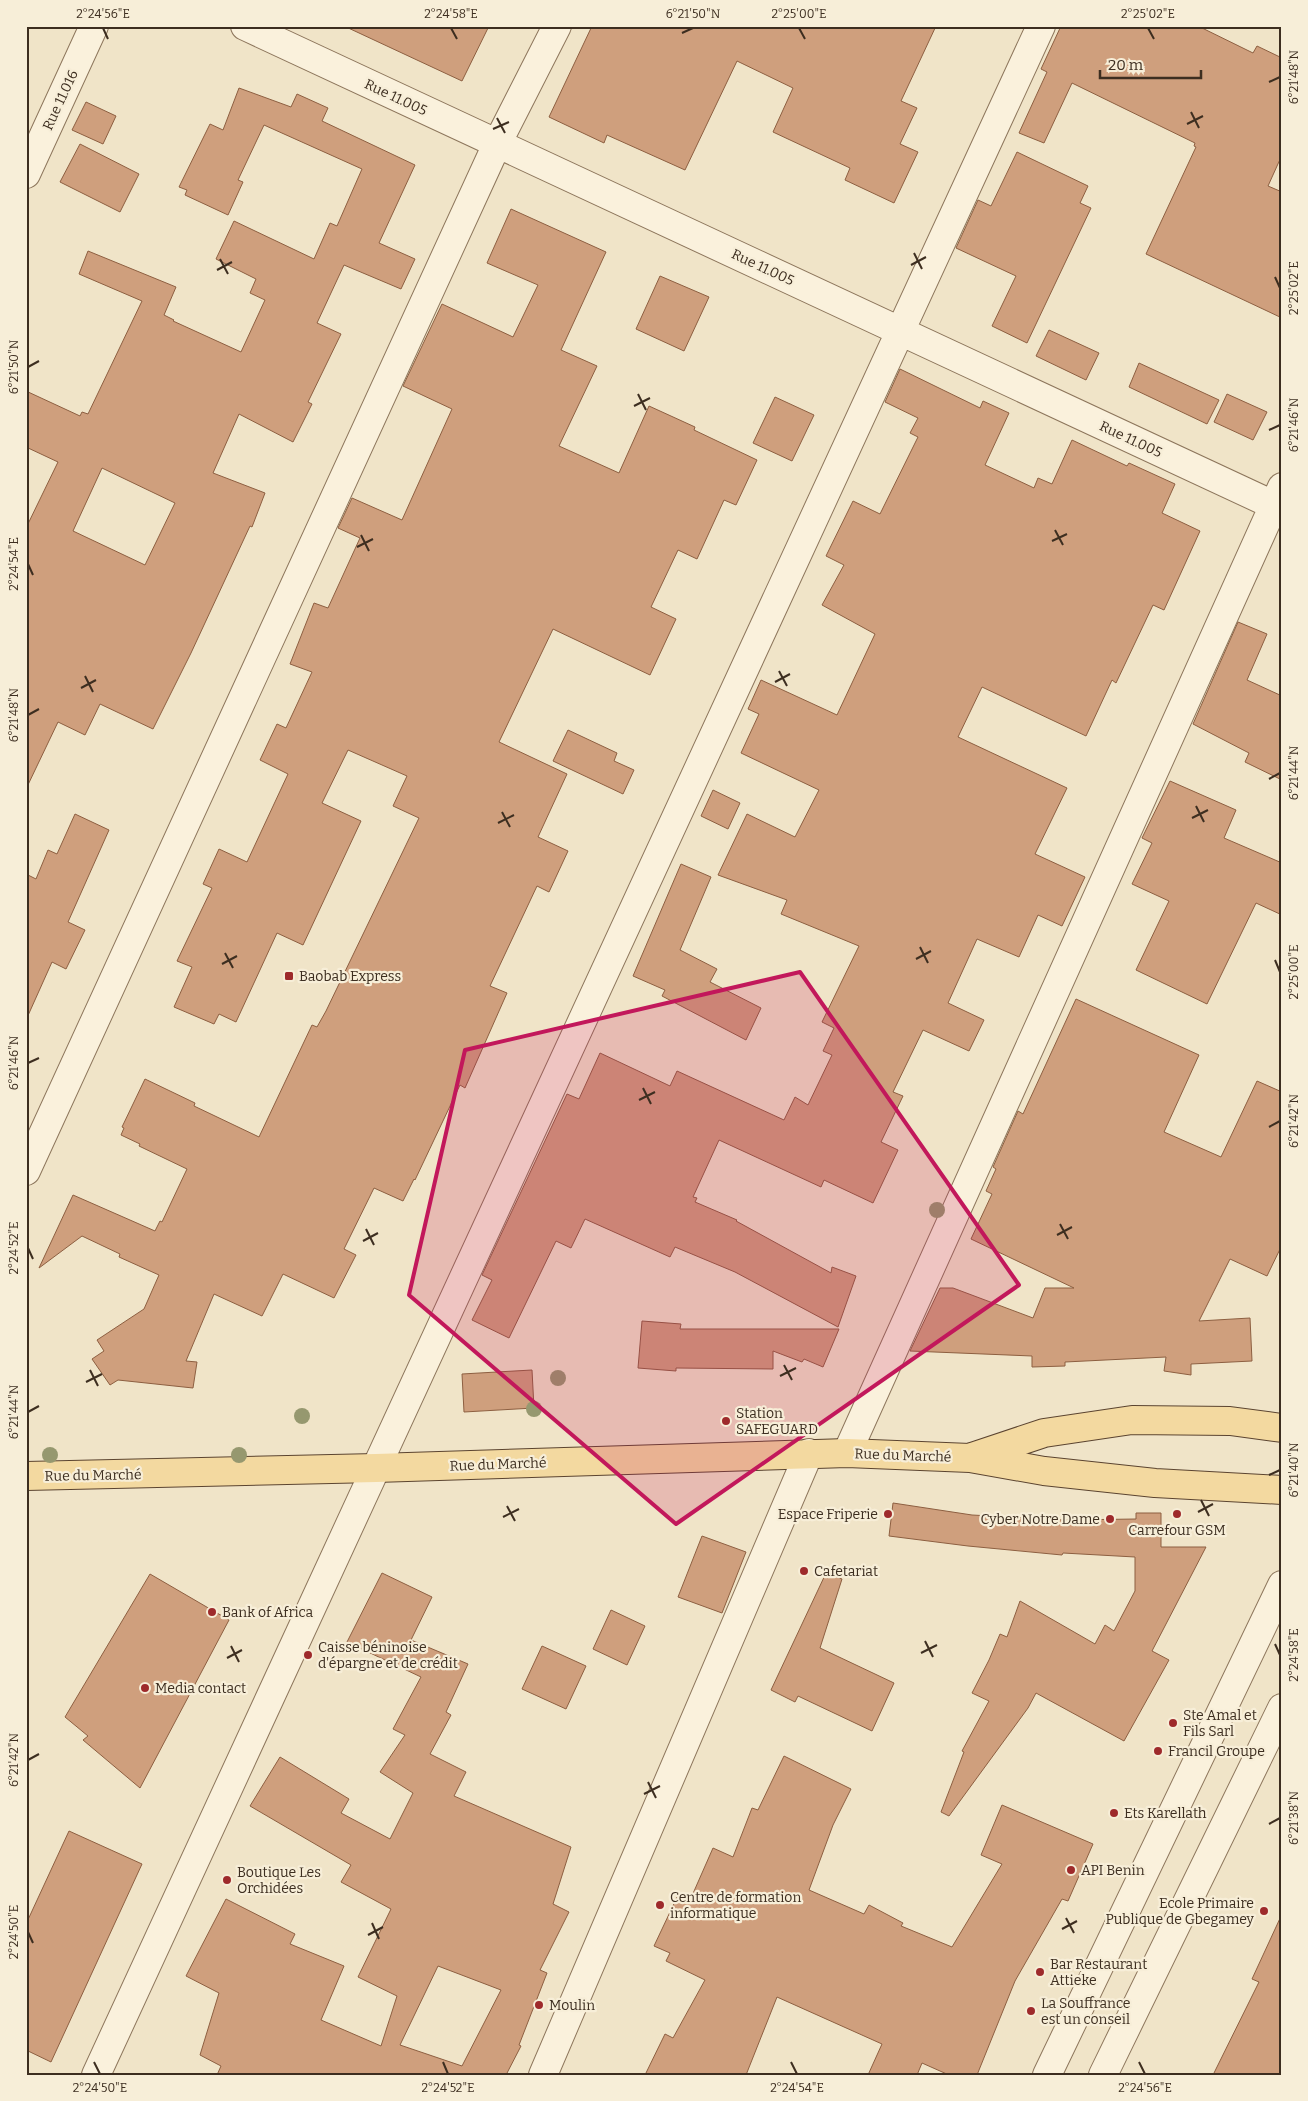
<svg xmlns="http://www.w3.org/2000/svg" width="1308" height="2101" font-family="Bitter,serif">
<style>
.building{fill:#cf9f7d;stroke:#8d5f41;fill-rule:evenodd}
.lines{fill:none;stroke-linecap:round;stroke-linejoin:round}
.minor-casing{stroke:#8d765c;stroke-width:30}
.major-casing{stroke:#5b4430;stroke-width:30}
.minor{stroke:#faf1dc;stroke-width:28}
.major{stroke:#f3d9a0;stroke-width:28}
.tree{fill:#96986f}
.marked{fill:#c2185b;fill-opacity:0.2;stroke:#c2185b;stroke-width:4;stroke-linejoin:round}
.ticks{fill:none;stroke:#3d2e20;stroke-width:2}
.poi-dot{fill:#9e2a2b;stroke:#f7eed8;stroke-width:2}
.labels{text-anchor:middle;stroke-width:4.5;stroke-linejoin:round;paint-order:stroke}
.street-label{font-size:14px;fill:#3d2e20;stroke:#f7eed8}
.poi-label{font-size:14px;fill:#3d2e20;stroke:#f7eed8;text-anchor:start}
.neatline{fill:none;stroke:#3d2e20;stroke-width:2}
.ticks-label{font-size:12px;text-anchor:middle;fill:#3d2e20}
</style>
<rect width="100%" height="100%" fill="#f0e4c8"/>
<path class="building" d="M344,26H489L462,81Z
M592,26H936L901,101L917,108L900,144L918,152L894,203L845,180L850,168L773,132L793,88L737,61L685,170L607,135L604,143L549,117Z
M1061,26H1198L1253,53L1257,46L1282,58V155L1268,186L1282,192V318L1146,254L1196,147L1194,146L1195,143L1072,83L1044,143L1019,133L1047,72L1041,69Z
M239,88L291,107L297,94L328,108L322,121L415,165L379,243L415,259L401,289L344,265L317,323L341,334L308,402L312,404L293,442L239,414L213,473L265,493L252,527L250,526L191,653L153,729L100,704L85,735L58,722L26,789V528L58,462L26,447V391L80,416L82,412L88,414L142,301L79,274L88,251L176,287L164,315L174,320L173,321L241,352L265,300L250,293L256,279L216,259L234,221L314,259L330,223L337,226L362,169L264,125L238,180L243,182L228,215L185,195L187,190L179,187L210,124L223,130ZM102,468L175,503L145,565L73,531Z
M86,102L116,116L103,144L72,130Z
M80,144L139,174L120,212L60,182Z
M1017,152L1088,186L1080,203L1091,208L1027,343L992,326L1016,276L956,248L978,200L991,206Z
M511,209L606,252L561,350L597,366L559,446L619,473L649,406L695,427L694,430L757,460L736,505L724,500L697,559L678,550L651,607L676,619L650,675L553,629L499,742L567,774L538,837L568,851L549,892L537,886L490,986L507,993L465,1088L460,1085L415,1180L414,1179L403,1201L374,1188L344,1249L356,1255L334,1298L283,1274L262,1316L214,1294L186,1361L197,1362L193,1388L118,1380L110,1385L92,1359L104,1351L97,1340L144,1309L159,1275L119,1257L120,1254L82,1236L39,1268L73,1195L155,1231L160,1221L162,1222L187,1169L139,1146L140,1144L121,1135L124,1128L122,1127L145,1079L195,1103L194,1106L259,1137L312,1025L317,1027L326,1011L419,818L393,806L407,776L348,750L322,803L361,821L303,945L277,933L236,1022L219,1014L214,1024L174,1007L192,967L177,961L212,888L203,884L219,849L247,862L288,774L260,760L277,724L286,728L312,672L290,664L314,603L328,608L360,538L338,528L352,498L402,520L452,409L403,386L442,304L513,337L538,285L487,263Z
M660,276L709,297L684,351L636,329Z
M1049,330L1099,353L1086,380L1036,356Z
M1139,363L1219,400L1207,424L1129,387Z
M900,369L980,408L983,401L1009,413L985,465L1034,488L1038,478L1052,484L1072,440L1127,466L1129,463L1175,484L1162,513L1200,531L1164,610L1153,605L1116,683L1112,680L1086,736L982,687L958,737L1067,788L1035,854L1085,877L1062,926L1038,915L1019,957L977,939L948,1003L984,1020L969,1051L923,1030L893,1092L903,1096L881,1142L898,1150L873,1203L824,1180L821,1187L719,1140L693,1197L697,1198L695,1202L737,1220L736,1221L831,1273L832,1267L856,1276L838,1327L735,1272L675,1247L670,1257L585,1219L571,1248L556,1241L509,1338L472,1320L492,1280L482,1275L567,1094L579,1099L600,1053L670,1086L677,1071L784,1120L795,1097L808,1105L832,1055L823,1051L834,1028L822,1022L859,946L781,914L787,900L718,875L747,814L795,837L819,790L741,753L759,714L748,709L761,680L837,715L875,634L822,605L844,565L826,556L853,501L880,514L918,437L910,433L918,418L885,402Z
M1227,394L1267,412L1253,440L1214,422Z
M775,397L814,415L792,461L753,443Z
M1238,622L1267,634L1247,680L1282,696V780L1245,762L1249,753L1193,724Z
M568,730L617,753L614,761L634,770L623,794L553,761Z
M1170,781L1236,810L1224,838L1282,863V915L1256,903L1207,1004L1136,970L1169,901L1132,884L1152,843L1142,838Z
M713,790L740,803L728,829L701,816Z
M75,814L109,830L68,922L85,930L66,969L52,962L26,1020V874L36,879L48,850L57,854Z
M681,864L711,877L680,950L717,969L710,982L761,1008L746,1040L662,996L665,990L633,976Z
M1076,999L1199,1055L1164,1132L1221,1157L1257,1081L1282,1092V1245L1267,1276L1230,1259L1199,1321L1250,1318L1252,1361L1191,1364V1375L1164,1371L1166,1357L1065,1362V1366L1032,1367V1356L910,1351L940,1288H953L1033,1318L1045,1288H1074L971,1239L992,1194L986,1191L996,1169L993,1167L1018,1111L1023,1114Z
M642,1321L681,1324L680,1329H839L823,1367L804,1359L802,1362L773,1351V1369L676,1368V1371L638,1368Z
M532,1370L534,1408L464,1412L462,1374Z
M893,1503L972,1515L1065,1520L1136,1519V1513H1161V1547H1206L1152,1651L1169,1660L1124,1741L1036,1693L1028,1708L949,1816L941,1812L964,1752L962,1751L989,1701L972,1693L989,1660L1000,1634L1007,1637L1020,1601L1095,1644L1105,1625L1114,1631L1135,1591V1557L1063,1553L1062,1555L968,1546L889,1536Z
M702,1536L746,1552L722,1613L678,1597Z
M382,1573L432,1597L411,1640L468,1664L446,1712L451,1715L430,1754L466,1772L454,1796L571,1847L553,1904L569,1912L540,1970L547,1973L519,2045L521,2046L506,2075H217L221,2066L200,2055L219,1993L186,1976L226,1899L295,1934L290,1944L344,1966L321,2020L381,2046L397,1996L358,1977L391,1909L341,1882L351,1865L250,1806L280,1757L349,1799L341,1813L390,1839L413,1793L380,1772L405,1735L393,1729L421,1677L347,1642ZM438,1966L501,1990L462,2066L400,2045Z
M826,1573L842,1579L820,1648L894,1683L872,1731L798,1696L795,1702L771,1690Z
M150,1574L229,1620L140,1788L83,1740L88,1736L65,1717Z
M611,1610L645,1626L627,1665L593,1649Z
M542,1646L586,1666L566,1709L522,1689Z
M784,1756L851,1789L833,1825L809,1890L864,1914L869,1905L903,1923L901,1926L952,1947L1002,1864L981,1855L1002,1805L1093,1844L1068,1901L1062,1899L1015,1981L977,2075H949L922,2063L917,2075H868L882,2044L777,1997L746,2075H645L665,2034L673,2038L705,1980L666,1961L670,1953L654,1946L679,1893L691,1898L713,1848L733,1857L752,1808L758,1810Z
M69,1831L142,1864L51,2062L26,2050V1924Z
M1282,1914V2075H1213L1259,1982L1252,1979Z"/>
<g class="lines">
<g class="minor-casing">
<path id="minor" d="M245,26L1282,509
M26,174L94,26
M26,1171L497,144L557,26
M847,1453L1282,487
M96,2075L1041,26
M543,2075L809,1453
M1047,2075L1282,1585
M1103,2075L1282,1708"/>
</g>
<g class="major-casing">
<path id="major" d="M972,1457L1044,1433L1132,1420L1230,1421L1282,1428
M26,1476L376,1468L847,1453L970,1458L1044,1471L1155,1483L1282,1490"/>
</g>
<use href="#minor" class="minor"/>
<use href="#major" class="major"/>
</g>
<g class="tree">
<circle cx="937" cy="1210" r="8"/>
<circle cx="558" cy="1378" r="8"/>
<circle cx="534" cy="1409" r="8"/>
<circle cx="302" cy="1416" r="8"/>
<circle cx="50" cy="1455" r="8"/>
<circle cx="239" cy="1455" r="8"/>
</g>
<path class="marked" d="M800,972L1019,1285L676,1524L409,1295L465,1050Z"/>
<path class="ticks" d="M103,28L108,39M451,28L457,39M799,28L805,39M1148,28L1154,39M682,33L693,28M1269,82L1280,77M1191,112L1199,128M497,118L505,133M1187,124L1203,116M493,129L509,122M914,253L922,269M220,259L228,274M911,265L926,257M217,270L232,262M1275,277L1280,288M28,367L39,361M638,394L646,410M634,406L650,398M1269,430L1280,425M1055,530L1063,545M361,535L369,551M1052,541L1067,534M357,547L373,539M28,564L33,575M779,671L787,686M85,676L93,692M775,682L790,674M81,688L96,680M28,715L39,709M1269,779L1280,773M1196,806L1204,822M502,812L510,827M1192,818L1208,810M498,823L514,815M920,947L928,963M225,953L233,968M916,959L931,951M1275,960L1280,972M222,964L237,956M28,1063L39,1058M643,1088L651,1104M639,1100L655,1092M1269,1127L1280,1121M1060,1224L1068,1239M366,1229L374,1245M1057,1235L1072,1227M363,1241L378,1233M28,1248L33,1259M784,1365L792,1380M90,1370L98,1386M780,1376L796,1368M86,1382L102,1374M28,1412L39,1406M1269,1475L1280,1470M1201,1500L1209,1516M507,1506L515,1521M1198,1512L1213,1504M503,1517L519,1509M925,1641L933,1657M1275,1644L1280,1655M231,1646L239,1662M921,1653L937,1645M227,1658L242,1650M28,1760L39,1754M648,1782L656,1798M644,1794L660,1786M1269,1824L1280,1818M1066,1918L1074,1933M372,1923L379,1939M1062,1929L1077,1921M28,1932L33,1943M368,1935L383,1927M94,2062L100,2074M443,2062L448,2074M791,2062L797,2074M1139,2062L1145,2074"/>
<g class="poi-dot">
<rect x="284" y="971" width="10" height="10" rx="2.5"/>
<circle cx="726" cy="1421" r="5"/>
<circle cx="888" cy="1514" r="5"/>
<circle cx="1177" cy="1514" r="5"/>
<circle cx="1110" cy="1519" r="5"/>
<circle cx="804" cy="1571" r="5"/>
<circle cx="212" cy="1612" r="5"/>
<circle cx="308" cy="1655" r="5"/>
<circle cx="145" cy="1688" r="5"/>
<circle cx="1173" cy="1723" r="5"/>
<circle cx="1158" cy="1751" r="5"/>
<circle cx="1114" cy="1813" r="5"/>
<circle cx="1071" cy="1870" r="5"/>
<circle cx="227" cy="1880" r="5"/>
<circle cx="660" cy="1905" r="5"/>
<circle cx="1264" cy="1911" r="5"/>
<circle cx="1040" cy="1972" r="5"/>
<circle cx="539" cy="2005" r="5"/>
<circle cx="1031" cy="2011" r="5"/>
</g>
<g class="labels">
<g class="street-label">
<text transform="translate(396 97) rotate(25)" y="5">Rue 11.005</text>
<text transform="translate(60 100) rotate(-65)" y="5">Rue 11.016</text>
<text transform="translate(763 267) rotate(25)" y="5">Rue 11.005</text>
<text transform="translate(1131 439) rotate(25)" y="5">Rue 11.005</text>
<text transform="translate(903 1455) rotate(2)" y="5">Rue du Marché</text>
<text transform="translate(498 1464) rotate(-2)" y="5">Rue du Marché</text>
<text transform="translate(93 1475) rotate(-1)" y="5">Rue du Marché</text>
</g>
<g class="poi-label">
<text x="299" y="981">Baobab Express</text>
<text x="736" y="1418">Station<tspan x="736" dy="16">SAFEGUARD</tspan></text>
<text x="878" y="1519" text-anchor="end">Espace Friperie</text>
<text x="1100" y="1524" text-anchor="end">Cyber Notre Dame</text>
<text x="1177" y="1535" text-anchor="middle">Carrefour GSM</text>
<text x="814" y="1576">Cafetariat</text>
<text x="222" y="1617">Bank of Africa</text>
<text x="318" y="1652">Caisse béninoise<tspan x="318" dy="16">d'épargne et de crédit</tspan></text>
<text x="155" y="1693">Media contact</text>
<text x="1183" y="1720">Ste Amal et<tspan x="1183" dy="16">Fils Sarl</tspan></text>
<text x="1168" y="1756">Francil Groupe</text>
<text x="1124" y="1818">Ets Karellath</text>
<text x="1081" y="1875">API Benin</text>
<text x="237" y="1877">Boutique Les<tspan x="237" dy="16">Orchidées</tspan></text>
<text x="670" y="1902">Centre de formation<tspan x="670" dy="16">informatique</tspan></text>
<text x="1254" y="1908" text-anchor="end">Ecole Primaire<tspan x="1254" dy="16">Publique de Gbegamey</tspan></text>
<text x="1050" y="1969">Bar Restaurant<tspan x="1050" dy="16">Attieke</tspan></text>
<text x="1041" y="2008">La Souffrance<tspan x="1041" dy="16">est un conseil</tspan></text>
<text x="549" y="2010">Moulin</text>
</g>
</g>
<rect width="1308" height="2101" fill="none" stroke="#f7eed8" stroke-width="55"/>
<path d="M1100 70v8h101v-8" fill="none" stroke="#3d2e20" stroke-width="2.5"/>
<text x="1108" y="70" font-size="15" fill="#3d2e20" stroke="#f7eed8" stroke-width="4" paint-order="stroke">20 m</text>
<rect x="28" y="28" width="1252" height="2046" class="neatline"/>
<g class="ticks-label">
<text x="103" y="18">2°24'56"E</text>
<text x="451" y="18">2°24'58"E</text>
<text x="693" y="18">6°21'50"N</text>
<text x="799" y="18">2°25'00"E</text>
<text x="1148" y="18">2°25'02"E</text>
<text transform="translate(1294 77) rotate(-90)" y="4">6°21'48"N</text>
<text transform="translate(1294 288) rotate(-90)" y="4">2°25'02"E</text>
<text transform="translate(14 367) rotate(-90)" y="4">6°21'50"N</text>
<text transform="translate(1294 425) rotate(-90)" y="4">6°21'46"N</text>
<text transform="translate(14 564) rotate(-90)" y="4">2°24'54"E</text>
<text transform="translate(14 715) rotate(-90)" y="4">6°21'48"N</text>
<text transform="translate(1294 773) rotate(-90)" y="4">6°21'44"N</text>
<text transform="translate(1294 972) rotate(-90)" y="4">2°25'00"E</text>
<text transform="translate(14 1063) rotate(-90)" y="4">6°21'46"N</text>
<text transform="translate(1294 1121) rotate(-90)" y="4">6°21'42"N</text>
<text transform="translate(14 1248) rotate(-90)" y="4">2°24'52"E</text>
<text transform="translate(14 1412) rotate(-90)" y="4">6°21'44"N</text>
<text transform="translate(1294 1470) rotate(-90)" y="4">6°21'40"N</text>
<text transform="translate(1294 1655) rotate(-90)" y="4">2°24'58"E</text>
<text transform="translate(14 1760) rotate(-90)" y="4">6°21'42"N</text>
<text transform="translate(1294 1818) rotate(-90)" y="4">6°21'38"N</text>
<text transform="translate(14 1932) rotate(-90)" y="4">2°24'50"E</text>
<text x="100" y="2092">2°24'50"E</text>
<text x="448" y="2092">2°24'52"E</text>
<text x="797" y="2092">2°24'54"E</text>
<text x="1145" y="2092">2°24'56"E</text>
</g>
</svg>
